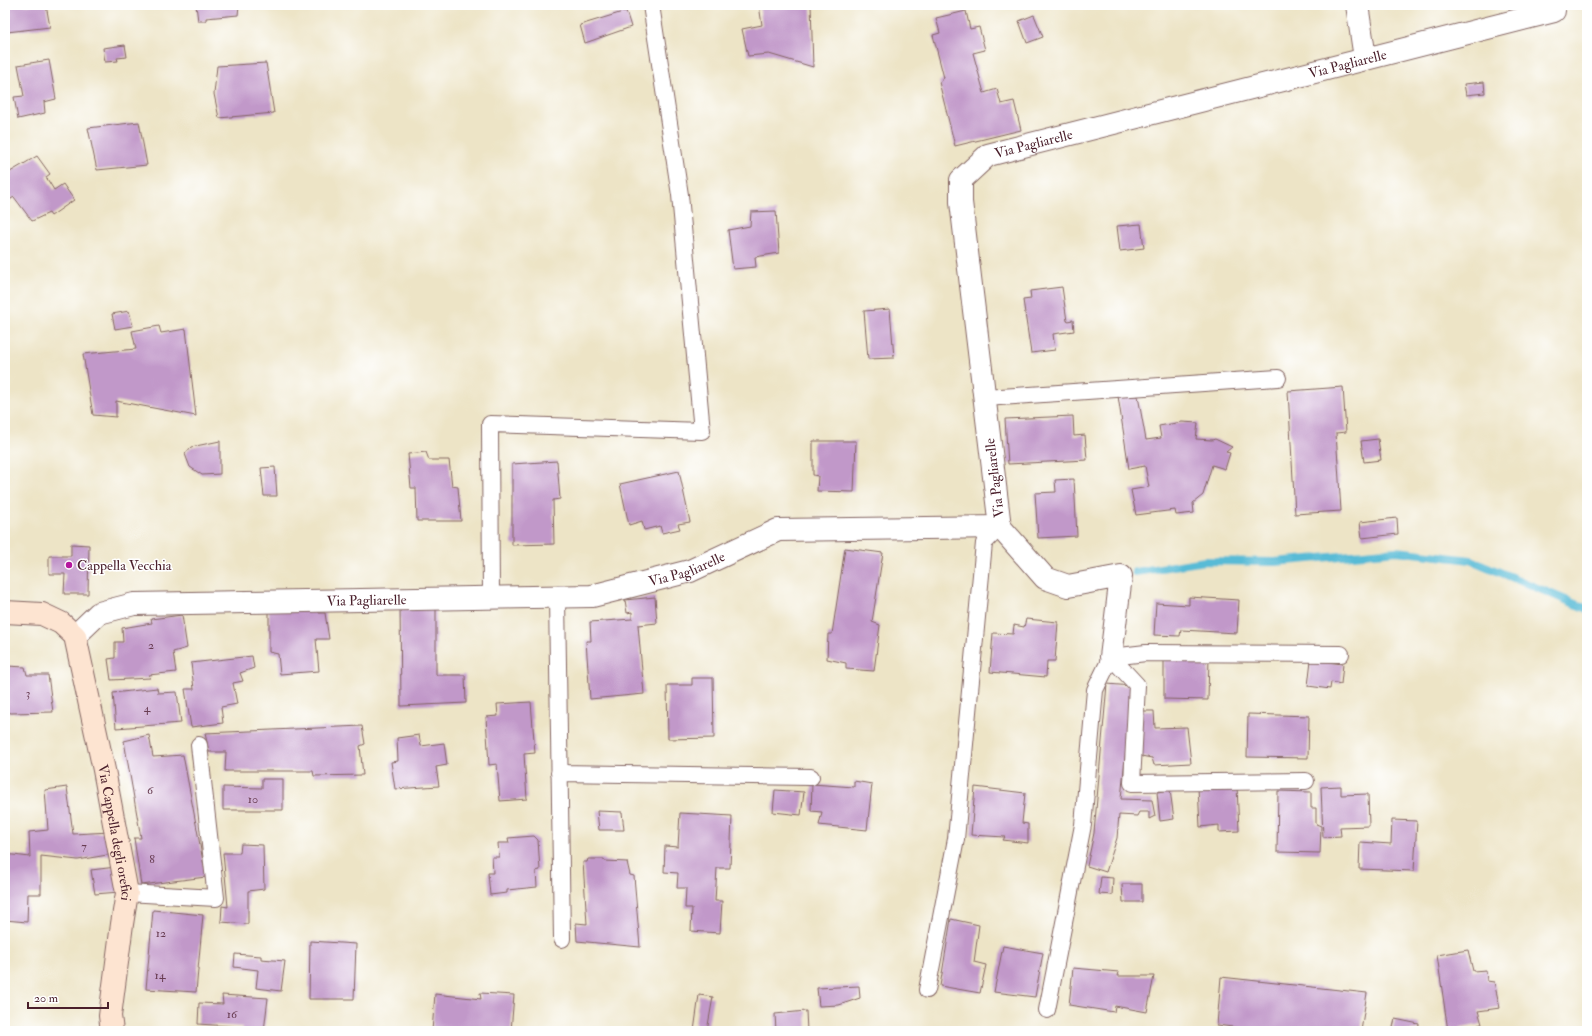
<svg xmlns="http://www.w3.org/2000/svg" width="1592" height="1036" font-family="'IM FELL Double Pica',serif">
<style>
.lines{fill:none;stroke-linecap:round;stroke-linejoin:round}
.stream{stroke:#58bbd6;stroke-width:8}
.building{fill:#c198c9}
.lane-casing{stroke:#836461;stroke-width:18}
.street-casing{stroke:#836461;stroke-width:24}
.secondary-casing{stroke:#836461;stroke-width:24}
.lane{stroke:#fff;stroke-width:16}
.street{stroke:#fff;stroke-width:22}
.secondary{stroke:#fde4d1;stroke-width:22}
.poi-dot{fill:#b5179e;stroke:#fff;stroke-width:1.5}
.labels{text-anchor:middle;stroke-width:3;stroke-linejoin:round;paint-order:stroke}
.number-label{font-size:12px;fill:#683d52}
.street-label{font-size:14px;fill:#4a1f2b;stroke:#fff}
.poi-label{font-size:14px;fill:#4a1f2b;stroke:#fff;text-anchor:start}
</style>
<rect width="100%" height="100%" fill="#fff"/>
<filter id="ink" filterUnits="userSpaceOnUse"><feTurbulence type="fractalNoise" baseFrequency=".025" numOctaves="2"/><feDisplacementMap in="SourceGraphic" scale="8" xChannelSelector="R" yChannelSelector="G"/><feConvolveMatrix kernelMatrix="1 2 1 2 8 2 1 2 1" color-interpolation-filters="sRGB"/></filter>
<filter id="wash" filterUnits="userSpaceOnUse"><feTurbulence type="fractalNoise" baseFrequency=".012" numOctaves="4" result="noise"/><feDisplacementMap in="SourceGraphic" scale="16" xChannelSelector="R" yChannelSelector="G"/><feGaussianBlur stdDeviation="0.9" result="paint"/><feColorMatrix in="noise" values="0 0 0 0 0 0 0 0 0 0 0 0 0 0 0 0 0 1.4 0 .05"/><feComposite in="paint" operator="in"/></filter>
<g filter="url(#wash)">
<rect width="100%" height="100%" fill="#ede4c6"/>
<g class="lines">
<path class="stream" d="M1135,572L1205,561L1275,562L1397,551L1471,560L1587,609"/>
</g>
<g id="blocks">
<path class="building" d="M5,5H46L50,27L7,32L8,37H5Z
M196,5H239L238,15L206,18V21H198Z
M759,5H811L813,67L769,54L748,56L742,29L762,25Z
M626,11L631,27L585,43L580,25Z
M966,11L970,29L979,27L985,50L973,53L984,93L997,89L1001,104L1014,101L1021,130L955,146L939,82L944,78L933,35L940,33L936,18Z
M1034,15L1043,37L1027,43L1019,21Z
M125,45L127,57L117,58L118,61L105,62L103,48Z
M49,60L56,99L44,102L45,113L18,119L14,97L24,96L18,65Z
M266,63L274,113L219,118L214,94L217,66Z
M1484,82L1485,93L1466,95L1464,84Z
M139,122L147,165L97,170L88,128Z
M37,156L50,174L46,177L54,190L63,184L74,200L51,216L49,213L32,221L14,197L5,203V175Z
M776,211L779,253L755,257L756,267L733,269L728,230L750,226L751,212Z
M1141,224L1144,248L1120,251L1117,226Z
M1062,287L1067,321L1073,320L1074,331L1053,334L1055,350L1031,353L1023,300L1031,299L1030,291Z
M890,309L894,358L868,359L864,311Z
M129,311L133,326L115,329L112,314Z
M159,326L161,333L186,329L196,416L116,401V417L93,415L83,354L136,349L132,331Z
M1343,387L1346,432L1336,433L1341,511L1295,514L1288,391Z
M1118,396H1138L1146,440L1161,438L1159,426L1182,422L1198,423L1196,439L1212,440L1215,439L1232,447L1226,452L1230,453L1225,469L1212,465L1203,495L1193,503L1194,513L1176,515L1175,510L1136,515L1131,490L1149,487L1145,466L1129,469Z
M1073,416L1074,436L1085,435L1087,460L1008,464L1005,419Z
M1378,439L1381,460L1364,462L1361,441Z
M220,441V474L202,475L190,467L185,454L191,447Z
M813,441H856L854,492L817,491L818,476L813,475Z
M426,452L429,460H449L452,486L458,487L461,521H417L416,488H411L408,454Z
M557,461L560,499L553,500L554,544L512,545V464Z
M275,467L277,496H264L261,468Z
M679,471L690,522L678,524L680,529L662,533L660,526L644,530L642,521L629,525L620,484Z
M1074,479L1077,536L1038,538L1035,493L1056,492L1055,480Z
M1397,518L1398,534L1362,538L1360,522Z
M71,544L89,545L88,594H64L65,574H49V556H71Z
M845,548L883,553L872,622L880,625L874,671L846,669V663L827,659L828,634H832Z
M655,597L657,623L638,625L644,694L590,699L586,641H591L590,622L632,619V612L627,613L625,600Z
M1189,597L1239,600L1237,633L1181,630L1180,636L1154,635L1156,603L1189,605Z
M318,604L319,613H325L329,639H316L319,671L280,674L278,654L269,652V607Z
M436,604V675H465L466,703L401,706L400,605Z
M182,615L187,648L173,652L176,672L149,675L150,678L111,680L108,659L115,658V642H123L122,628L152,623L151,619Z
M1026,619L1058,622L1055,661H1047L1046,677L990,672L993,633L1013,634L1014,625L1024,627Z
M5,651L7,652V666L25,667L27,675H48L53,712L11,713L5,711Z
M1164,655L1209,656L1208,700L1164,699Z
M252,656L254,668L240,673L243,681L233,683L237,704L221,707L223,723L191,727L185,689H194L191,663Z
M1311,660L1343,664L1341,684L1331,682L1330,689L1308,686Z
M692,678H713L714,738L668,739L667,685H692Z
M1107,684L1132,686L1121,799L1152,800L1155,816L1149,819V812H1139L1137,816L1119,815L1117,838L1106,872L1087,866L1094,833Z
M157,688L158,693L177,692L181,723L116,728L113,693Z
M531,702L535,753L524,754L527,799L500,801L497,764L489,765L486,717L498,716L497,704Z
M1138,711H1154L1155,728L1187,727L1191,763L1154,765L1152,758L1141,756Z
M1248,714L1309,716L1308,758L1247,757Z
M362,726L365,744L360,746L363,775L314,776L313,771H225L226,752H209L205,733Z
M149,735L153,757L183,755L206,877L141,885L134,838H141L124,741Z
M419,735L421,746L444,743L447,765L436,767L439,786L395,789L391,762L398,761L397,738Z
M262,779H283V810H223V787L262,788Z
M854,781L872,784L867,830L819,825L822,812L811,811L812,784L854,787Z
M1237,786L1239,831L1219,832V825L1200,827L1198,787Z
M1341,786V795L1368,794L1369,826L1340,827L1341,836L1323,837L1321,787Z
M67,787L73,834L110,832L113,854L78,860L41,856V894H28L27,922L5,920V854L30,857L29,832L48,830L45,790Z
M975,787L1025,793L1022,823L1028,824V843L1003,840L1005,837L971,835Z
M775,790L804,792L801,815L773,812Z
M1170,790L1174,819L1160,821L1157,792Z
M1278,791L1311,792V808H1316V824L1321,826L1320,853L1277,852Z
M597,811L622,812L624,830H599Z
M680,813L732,816L730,868H717L715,901H722L720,933L691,931L692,908H685L686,888H677L678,873L664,872L665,846L678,847Z
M1392,820L1417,821L1414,871L1359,869L1360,842L1391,844Z
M534,836L538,840L540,870L536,871L537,887L507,890V893L490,895L488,873H493L492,857H499L498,843H509L508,838Z
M241,844L263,845L264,889L248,891V924L221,922L222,906L228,907L223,853H240Z
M588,859H604L605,861L627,862L630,875L634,876L640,947L577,941L576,923L587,924L583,862H587Z
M116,867L119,892L95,894L91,870Z
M1101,877L1113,878L1112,895L1099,894Z
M1122,884H1142V902H1123Z
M153,910L203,915L196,992L146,989Z
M951,919L979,925L974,962L986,965L980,993L940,986Z
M310,941L356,944L354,999H309Z
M1003,946L1043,953L1035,997L994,992Z
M1468,950L1473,971L1486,970L1487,981L1494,982L1500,1008L1478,1011L1482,1024L1448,1031L1437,955Z
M235,954L261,956V959L285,961L281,991L256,988L258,970L234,967Z
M1073,968L1119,972L1118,976H1154L1147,1012L1115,1006L1114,1012L1069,1005Z
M1221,977L1367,993L1361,1031H1263L1217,1025Z
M859,986L860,998L839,1005L819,1006L817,988Z
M480,993L514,995L511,1031H432L435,994L481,999Z
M222,995L268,998L264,1031H242L243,1027L198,1024L199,1003L223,1004Z
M699,995L713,997L707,1031H694Z
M806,1011L807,1031H776L775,1014Z
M1395,1019L1419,1024L1418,1031H1392Z"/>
</g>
</g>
<g filter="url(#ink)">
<use href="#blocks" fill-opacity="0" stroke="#836461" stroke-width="1"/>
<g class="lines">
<g class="lane-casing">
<path id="lane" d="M985,398L1278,378
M557,597L562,939
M491,598L490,424L702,431L680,195L651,5
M1111,657L1137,685L1132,783L1306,781
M1111,657L1146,653L1341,654
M559,773L811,777
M127,893L216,898L199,745
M927,990L956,839L984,543L1000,527
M1047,1010L1083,825L1095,690L1111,657"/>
</g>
<g class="street-casing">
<g id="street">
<path d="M1357,5L1365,58"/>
<path id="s1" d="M1000,527L961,202V180L988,155L1554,11V5"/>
<path d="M1000,527L1045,578L1068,586L1121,576L1111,657"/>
<path id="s2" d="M75,636L99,613L134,604L592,596L690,571L778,530L1000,527"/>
</g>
</g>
<g class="secondary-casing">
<g id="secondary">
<path id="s3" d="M5,612L42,614L61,623L75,636L104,770L127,893L122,924L110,1016L112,1031"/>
</g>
</g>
<use href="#lane" class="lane"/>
<use href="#street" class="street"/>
<use href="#secondary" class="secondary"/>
</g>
</g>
<circle class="poi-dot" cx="69" cy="565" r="4"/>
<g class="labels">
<g class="number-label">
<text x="151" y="649">2</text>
<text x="28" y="697">3</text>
<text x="147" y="712">4</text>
<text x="150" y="794">6</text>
<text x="253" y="803">10</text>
<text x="84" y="850">7</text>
<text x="152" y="863">8</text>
<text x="161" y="937">12</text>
<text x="160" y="979">14</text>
<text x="232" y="1018">16</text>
</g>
<g class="street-label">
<text dy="5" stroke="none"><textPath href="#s1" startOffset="757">Via Pagliarelle</textPath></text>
<text dy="5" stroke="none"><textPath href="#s1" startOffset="433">Via Pagliarelle</textPath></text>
<text transform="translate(994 478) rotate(-97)" y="5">Via Pagliarelle</text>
<text dy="5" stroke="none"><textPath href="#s2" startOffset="626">Via Pagliarelle</textPath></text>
<text dy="5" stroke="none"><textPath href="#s2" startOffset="302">Via Pagliarelle</textPath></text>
<text dy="5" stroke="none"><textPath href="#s3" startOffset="278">Via Cappella degli orefici</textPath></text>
</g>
<g class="poi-label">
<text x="77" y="570">Cappella Vecchia</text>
</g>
</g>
<rect width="1592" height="1036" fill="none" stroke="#fff" stroke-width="20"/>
<path d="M28 1002v6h80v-6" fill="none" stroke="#4a1f2b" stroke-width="2"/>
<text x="34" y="1002" font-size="12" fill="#4a1f2b" stroke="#ffffff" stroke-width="3" paint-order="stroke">20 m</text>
</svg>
